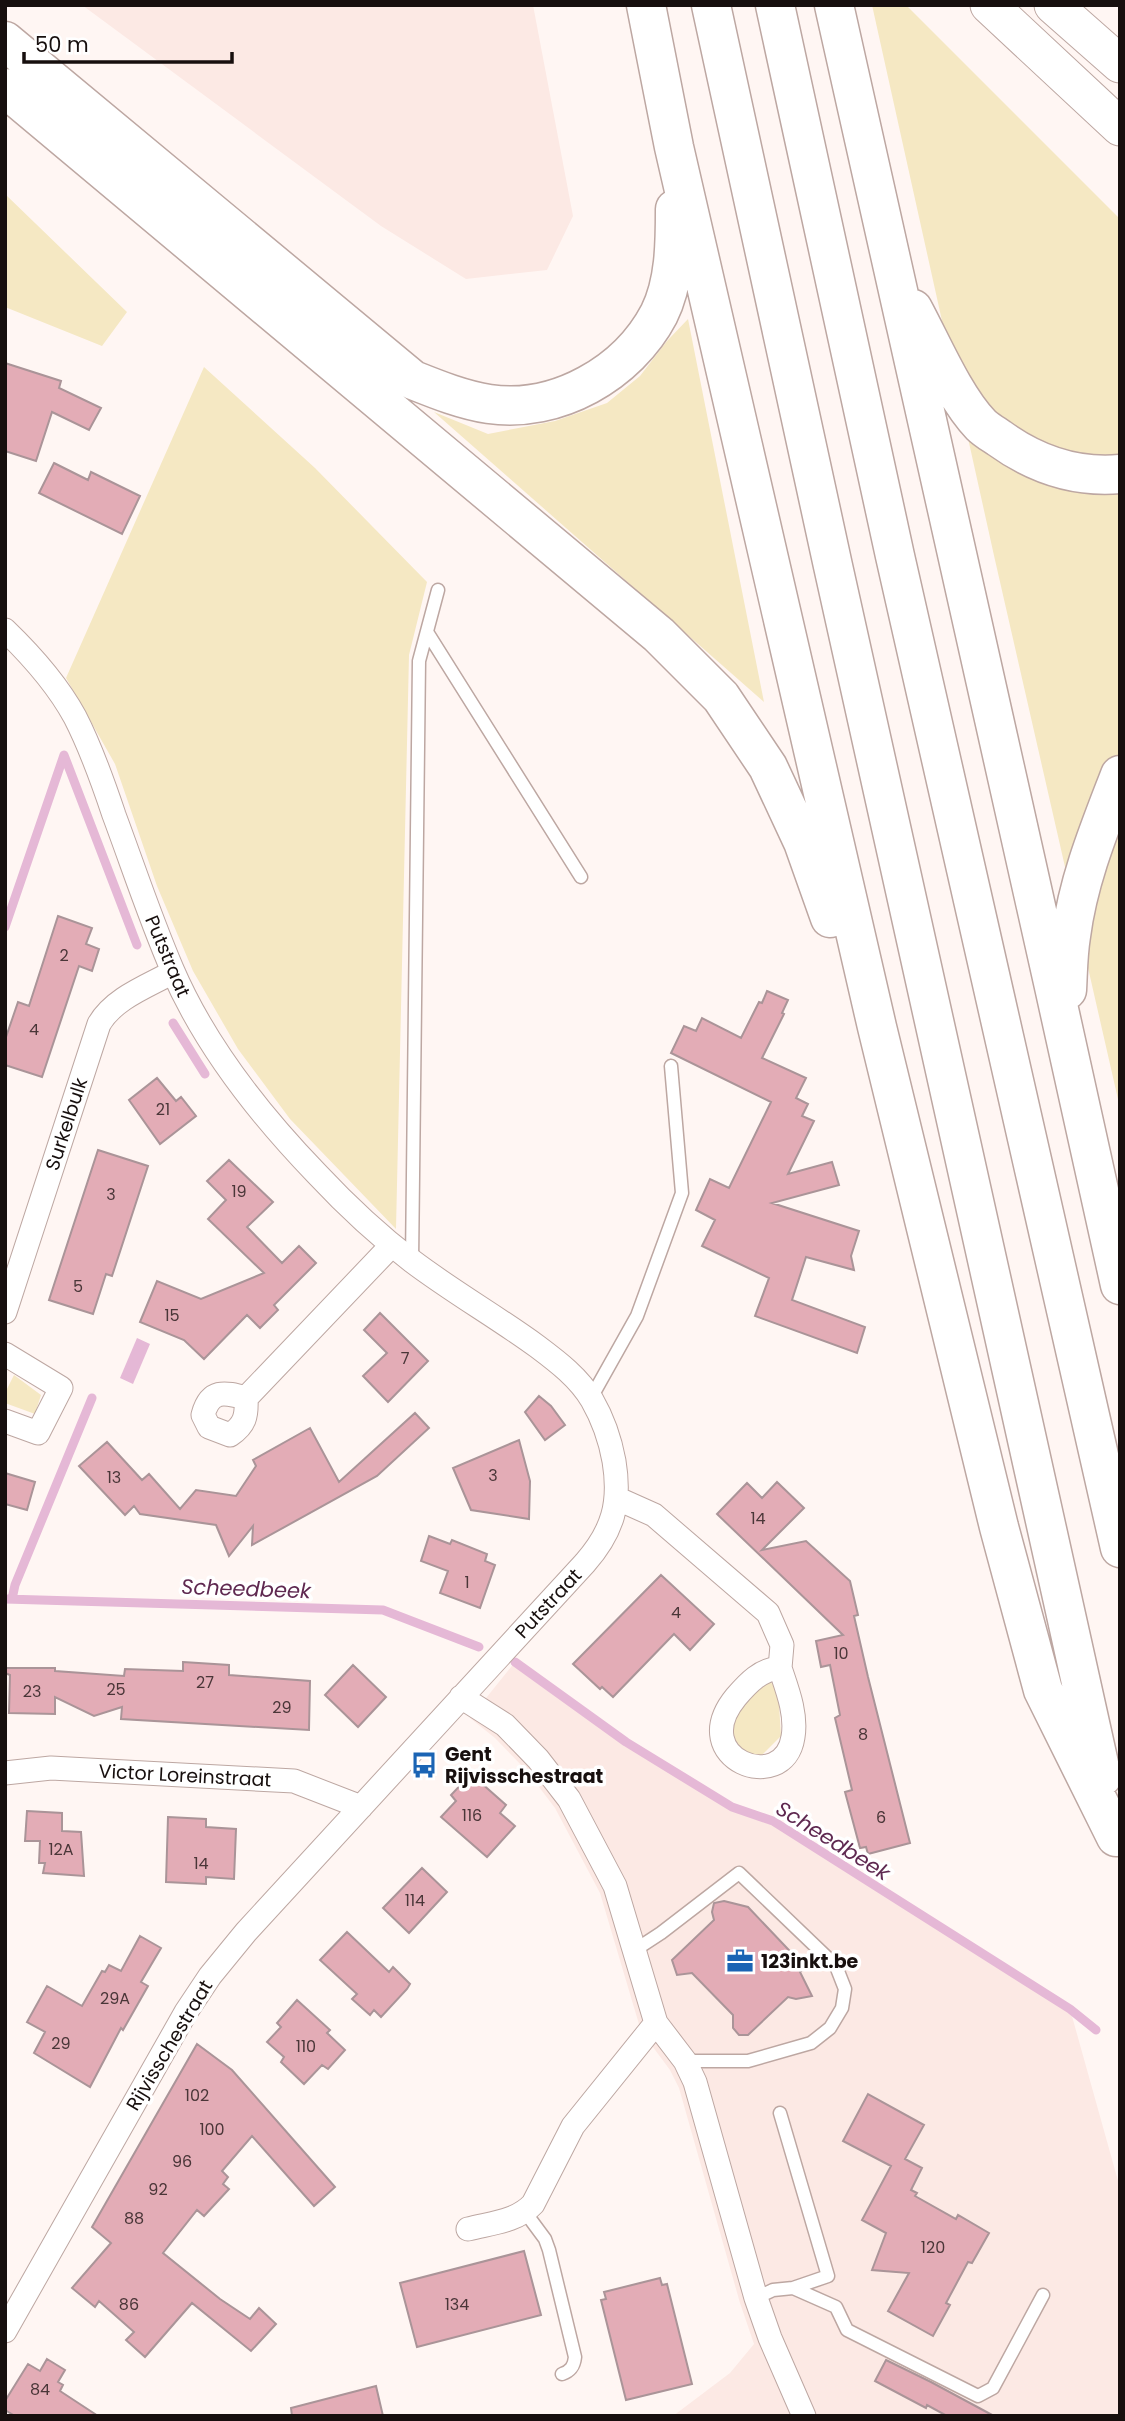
<svg xmlns="http://www.w3.org/2000/svg" width="1125" height="2421" font-family="Poppins,sans-serif">
<style>
.built{fill:#fce9e4}
.green{fill:#f5e8c3}
.water{fill:#e5b8d6}
.lines{fill:none;stroke-linecap:round;stroke-linejoin:round}
.stream{stroke:#e5b8d6;stroke-width:9}
.building{fill:#e3acb6;stroke:#aa9498;stroke-width:2}
.lane-casing{stroke:#bda7a2;stroke-width:15}
.street-casing{stroke:#bda7a2;stroke-width:25}
.primary-casing{stroke:#bda7a2;stroke-width:39}
.highway-casing{stroke:#bda7a2;stroke-width:41}
.lane{stroke:#fff;stroke-width:12}
.street{stroke:#fff;stroke-width:23}
.primary{stroke:#fff;stroke-width:37}
.highway{stroke:#fff;stroke-width:38}
.labels{text-anchor:middle;stroke-width:7;stroke-linejoin:round;paint-order:stroke}
.number-label{font-size:16px;fill:#4a3638}
.street-label{font-size:19px;fill:#170f0e;stroke:#fff}
.poi-label{font-size:19px;font-weight:bold;fill:#170f0e;stroke:#fff;text-anchor:start}
.water-label{font-size:21px;font-style:italic;fill:#5f2951;stroke:#fff}
</style>
<rect width="100%" height="100%" fill="#fff6f3"/>
<path class="built" d="M82,5H533L573,216L547,270L466,279L381,226Z
M515,1662L626,1742L732,1807L773,1821L1070,2009L1120,2188V2416H673L730,2373L754,2344L740,2303L679,2088L670,2070L641,2031L600,1893L555,1808L526,1770L495,1738L470,1718Z"/>
<path class="green" d="M872,5H906L1120,219V1108L995,560Z
M5,194L127,312L102,346L5,307Z
M688,319L764,702L434,412L488,434L555,421L607,403L640,376L667,341Z
M204,367L315,468L427,582L409,655L396,1229L290,1119L238,1049L193,971L157,886L115,764L66,678Z
M14,1375L41,1395L35,1414L5,1403V1393Z
M768,1680L778,1689L781,1736L758,1759L745,1755L728,1733L741,1703Z"/>
<path class="water" d="M137,1338L150,1344L133,1384L120,1378Z"/>
<g class="lines">
<path class="stream" d="M5,927L64,755L137,945
M173,1023L205,1074
M5,1599L383,1610L479,1647
M12,1599L15,1585L92,1398
M515,1662L626,1742L732,1807L773,1821L1070,2009L1096,2030"/>
</g>
<path class="building" d="M5,363L61,381L59,388L101,408L89,430L52,412L36,461L5,451Z
M54,463L88,480L91,472L140,496L122,534L39,493Z
M58,916L92,928L86,944L99,949L92,971L79,966L42,1077L5,1065V1040L18,1002L29,1006Z
M767,991L788,1000L782,1013L784,1014L762,1058L806,1078L796,1098L808,1104L802,1116L814,1121L788,1174L832,1162L839,1185L772,1203L859,1231L851,1256L854,1270L806,1257L792,1300L865,1327L857,1353L755,1316L769,1278L702,1246L715,1220L696,1210L710,1179L729,1188L771,1102L671,1053L684,1026L696,1031L702,1018L741,1038L759,1002L762,1003Z
M157,1078L176,1101L181,1097L196,1116L160,1144L129,1100Z
M98,1150L148,1166L112,1276L106,1274L93,1314L49,1300Z
M229,1160L273,1202L247,1227L282,1263L299,1246L316,1263L274,1305L278,1310L260,1328L247,1315L204,1359L184,1340L140,1322L157,1281L201,1299L264,1273L208,1219L226,1200L207,1181Z
M380,1313L428,1361L388,1402L363,1376L387,1353L364,1330Z
M539,1396L551,1406L565,1425L545,1440L525,1412Z
M415,1413L429,1428L377,1476L252,1545L253,1526L229,1556L216,1525L140,1514L134,1506L125,1515L79,1466L107,1442L142,1480L149,1474L180,1509L196,1490L236,1496L256,1466L253,1460L310,1428L339,1482Z
M519,1440L530,1481L529,1519L471,1510L453,1468Z
M5,1473L35,1482L27,1510L5,1504Z
M777,1482L804,1508L762,1550L806,1541L850,1581L858,1615L854,1616L868,1677L910,1843L868,1854L866,1847L860,1848L845,1792L852,1790L835,1718L840,1715L830,1665L821,1667L816,1641L843,1635L717,1514L747,1483L762,1498Z
M429,1536L450,1544L452,1540L487,1554L485,1561L495,1565L480,1608L440,1593L448,1571L421,1561Z
M661,1575L714,1624L690,1650L674,1634L613,1697L602,1687L600,1689L573,1664Z
M183,1662L229,1665V1675L310,1681L309,1730L121,1719L122,1707L94,1716L55,1697V1714L9,1713L10,1675L5,1673V1668H55V1671L124,1676L125,1669L183,1671Z
M353,1665L386,1697L358,1727L325,1695Z
M471,1774L506,1805L500,1813L515,1826L487,1857L441,1817L456,1801L451,1795Z
M27,1811L62,1813V1831L81,1832L84,1876L43,1873L45,1863H39L40,1841H25Z
M168,1817L206,1819V1827L236,1829L234,1879L206,1877V1884L166,1882Z
M422,1868L447,1892L409,1933L383,1908Z
M724,1901L748,1907L805,1967L800,1972L812,1996L796,1999L788,1997L748,2035H739L733,2028V2015L692,1973L677,1975L672,1960L714,1920L712,1912L714,1903Z
M347,1932L389,1972L393,1967L410,1984L407,1989L381,2017L374,2010L370,2015L352,1999L357,1994L320,1960Z
M140,1936L161,1948L141,1982L148,1986L123,2030L121,2028L90,2087L34,2053L45,2032L27,2022L47,1986L82,2006L102,1971L105,1972L109,1965L121,1971Z
M297,2000L330,2030L327,2033L345,2050L328,2069L322,2065L304,2084L281,2062L284,2057L267,2042L281,2027L277,2023Z
M197,2044L232,2070L335,2187L314,2206L252,2136L222,2171L228,2177L223,2184L229,2189L204,2216L197,2210L163,2253L220,2299L250,2319L259,2308L276,2324L251,2351L192,2303L145,2357L126,2340L134,2332L99,2301L95,2307L72,2288L111,2243L92,2227Z
M868,2094L924,2125L905,2159L922,2168L911,2190L917,2193L915,2196L956,2219L958,2215L989,2233L972,2263L968,2262L946,2303L950,2305L933,2336L888,2311L909,2273L872,2270L886,2233L862,2220L891,2166L843,2141Z
M524,2251L541,2315L417,2347L400,2283Z
M660,2278L662,2285L667,2284L692,2384L626,2400L601,2300L606,2299L604,2292Z
M47,2359L65,2370L58,2382L63,2385L60,2391L98,2416H15L5,2410V2401L28,2364L40,2371Z
M886,2360L931,2382L994,2416H947L927,2405L926,2408L875,2381Z
M376,2386L383,2416H292L291,2408Z"/>
<g class="lines">
<g class="lane-casing">
<path id="lane" d="M427,632L581,877
M412,1261L419,661L438,590
M591,1398L637,1316L682,1193L671,1066
M635,1950L661,1933L739,1873L836,1966L845,1989L842,2008L830,2028L811,2043L748,2061H685
M525,2212L545,2239L549,2250L575,2357C574,2366 571,2371 562,2374
M793,2288L836,2307L847,2330L978,2396L993,2388L1043,2295
M756,2298L773,2290L793,2288L828,2276L780,2113"/>
</g>
<g class="street-casing">
<path id="street" d="M5,630C32,656 57,684 75,717C91,748 103,782 114,815C133,866 150,918 172,969C205,1046 259,1114 317,1174C346,1205 378,1235 412,1261C453,1292 497,1317 538,1347C558,1362 579,1378 592,1400C603,1419 610,1439 614,1461C621,1503 613,1531 585,1563L246,1932L210,1976L186,2012L5,2331
M5,1312L99,1024C114,998 148,986 173,972
M5,1354L61,1388L38,1433L5,1421
M246,1398C247,1416 245,1425 230,1435L209,1427L203,1415C210,1389 224,1392 246,1398L392,1245
M616,1498L654,1515L768,1613L782,1645L780,1668
M780,1668C787,1689 797,1714 793,1737C784,1796 685,1759 736,1697C748,1683 761,1669 780,1668Z
M461,1697L505,1725L538,1759L569,1799L615,1886L656,2023L685,2061L695,2082L756,2298L770,2338L804,2416
M5,1773L51,1768L294,1781L361,1807
M468,2229C491,2223 516,2222 533,2204L573,2126L656,2023"/>
</g>
<g class="primary-casing">
<path id="primary" d="M989,5L1120,127
M1053,5L1120,64"/>
</g>
<g class="highway-casing">
<path id="highway" d="M646,5L674,147L877,1027L999,1527L1043,1690L1116,1837
M711,5L833,566L1102,1777
M775,5L895,556L1120,1548
M834,5C927,433 1027,858 1120,1285
M5,41L413,380C438,390 463,400 489,404C557,414 628,373 659,314C675,282 675,243 675,209
M5,88L659,635L721,697L768,767L803,842L830,918
M913,309C932,344 954,397 981,425C986,430 993,434 999,438C1035,464 1075,478 1120,474
M1067,990C1068,972 1068,954 1071,936C1078,880 1100,827 1120,775"/>
</g>
<use href="#lane" class="lane"/>
<use href="#street" class="street"/>
<use href="#primary" class="primary"/>
<use href="#highway" class="highway"/>
</g>
<defs>
<g id="bus-bare" transform="scale(2.1)"><path d="M-5-6H5V4H4V6H2V4H-2V6H-4V4H-5ZM-3.5-4V0h7V-4ZM-3.5 1.2v1.5H-2V1.2ZM2 1.2v1.5H3.5V1.2Z" fill="#1b64b4" stroke="#fff" stroke-width="2.5" paint-order="stroke"/></g>
<g id="office-bare" transform="scale(2.1)"><path d="M-6-3h4V-5.5h4V-3h4V5H-6ZM-1-4.5V-3h2v-1.5ZM-6 0V1H6V0Z" fill="#1b64b4" stroke="#fff" stroke-width="2.5" paint-order="stroke"/></g>
</defs>
<g fill-rule="evenodd">
<use href="#bus-bare" x="424" y="1765"/>
<use href="#office-bare" x="740" y="1961"/>
</g>
<g class="labels">
<g class="number-label">
<text x="64" y="961">2</text>
<text x="34" y="1035">4</text>
<text x="163" y="1115">21</text>
<text x="239" y="1197">19</text>
<text x="111" y="1200">3</text>
<text x="78" y="1292">5</text>
<text x="172" y="1321">15</text>
<text x="405" y="1364">7</text>
<text x="493" y="1481">3</text>
<text x="114" y="1483">13</text>
<text x="758" y="1524">14</text>
<text x="467" y="1588">1</text>
<text x="676" y="1618">4</text>
<text x="841" y="1659">10</text>
<text x="205" y="1688">27</text>
<text x="116" y="1695">25</text>
<text x="32" y="1697">23</text>
<text x="282" y="1713">29</text>
<text x="863" y="1740">8</text>
<text x="472" y="1821">116</text>
<text x="881" y="1823">6</text>
<text x="61" y="1855">12A</text>
<text x="201" y="1869">14</text>
<text x="415" y="1906">114</text>
<text x="115" y="2004">29A</text>
<text x="61" y="2049">29</text>
<text x="306" y="2052">110</text>
<text x="197" y="2101">102</text>
<text x="212" y="2135">100</text>
<text x="182" y="2167">96</text>
<text x="158" y="2195">92</text>
<text x="134" y="2224">88</text>
<text x="933" y="2253">120</text>
<text x="129" y="2310">86</text>
<text x="457" y="2310">134</text>
<text x="40" y="2395">84</text>
</g>
<g class="street-label">
<text transform="translate(168 956) rotate(67)" y="7">Putstraat</text>
<text transform="translate(66 1124) rotate(-72)" y="7">Surkelbulk</text>
<text transform="translate(548 1603) rotate(-47)" y="7">Putstraat</text>
<text transform="translate(185 1775) rotate(3)" y="7">Victor Loreinstraat</text>
<text transform="translate(169 2045) rotate(-59)" y="7">Rijvisschestraat</text>
</g>
<g class="poi-label">
<text x="445" y="1761">Gent<tspan x="445" dy="22">Rijvisschestraat</tspan></text>
<text x="761" y="1968">123inkt.be</text>
</g>
<g class="water-label">
<text transform="translate(246 1589) rotate(2)" y="7">Scheedbeek</text>
<text transform="translate(833 1841) rotate(32)" y="7">Scheedbeek</text>
</g>
</g>
<rect width="1125" height="2421" fill="none" stroke="#170f0e" stroke-width="14"/>
<path d="M24 52v10h208v-10" fill="none" stroke="#170f0e" stroke-width="3.5"/>
<text x="35" y="52" font-size="21" fill="#170f0e" stroke="#ffffff" stroke-width="5" paint-order="stroke">50 m</text>
</svg>
